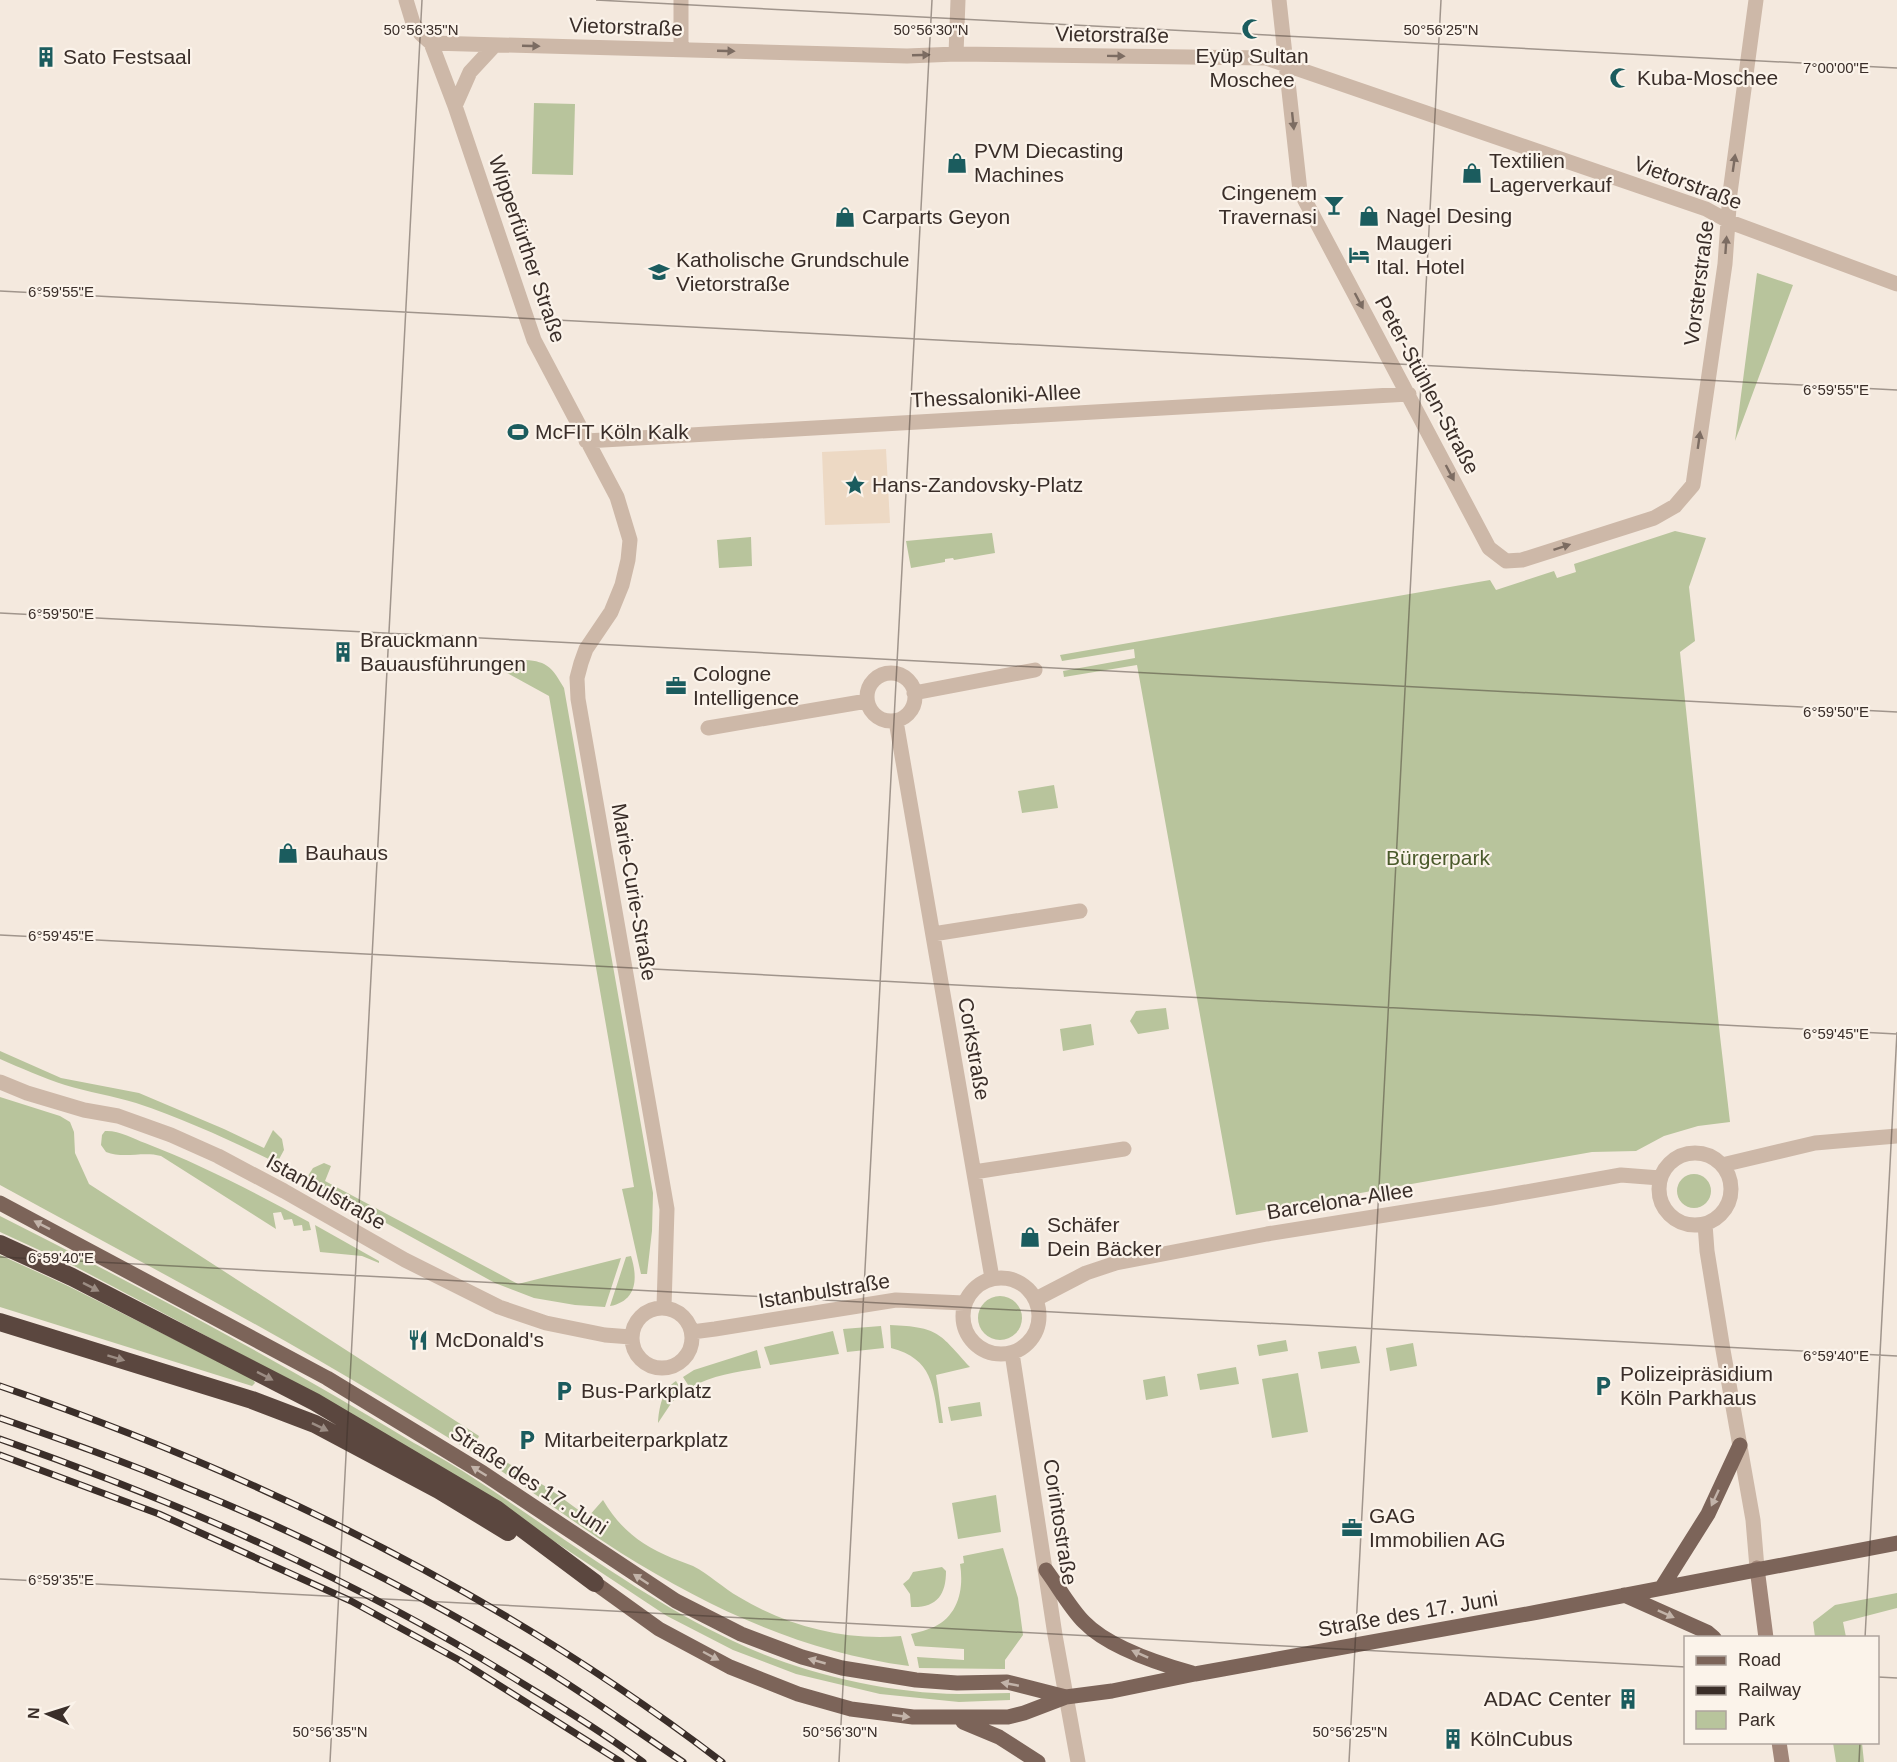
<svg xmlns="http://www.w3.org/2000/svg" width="1897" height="1762" font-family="Helvetica,sans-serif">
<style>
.green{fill:#b8c49c}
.plaza{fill:#edd9c4}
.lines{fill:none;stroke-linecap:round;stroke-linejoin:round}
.street{stroke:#cdb8a8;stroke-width:15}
.secondary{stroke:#a18679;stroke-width:15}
.primary{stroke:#7c6459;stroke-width:15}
.highway{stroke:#5b473f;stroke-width:18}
.rail-casing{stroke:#3a2e29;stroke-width:7}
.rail{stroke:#fbf3ea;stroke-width:4.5;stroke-dasharray:14;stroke-linecap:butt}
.oneway{fill:#7c6c62}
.oneway2{fill:#c2b3a9}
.oneway3{fill:#9b8c83}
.ticks{fill:none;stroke:#3a2e29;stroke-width:1.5;stroke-opacity:0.45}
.labels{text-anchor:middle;stroke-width:4.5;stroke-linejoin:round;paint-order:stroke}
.street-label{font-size:21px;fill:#3a2e29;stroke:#fbf3ea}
.poi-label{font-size:21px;fill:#3a2e29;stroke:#fbf3ea;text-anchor:start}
.park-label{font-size:21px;fill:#4a5a2b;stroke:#fbf3ea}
.ticks-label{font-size:15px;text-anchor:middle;fill:#3a2e29;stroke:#fbf3ea;stroke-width:4.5;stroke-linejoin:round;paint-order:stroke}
</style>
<rect width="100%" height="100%" fill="#f4e9de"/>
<path class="green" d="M534,103L575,104L573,175L532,174Z
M1757,273L1793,285L1735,441Z
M1675,531L1706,538L1689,587L1695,641L1680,652L1720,1036L1730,1122L1698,1126L1664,1136L1636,1151L1592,1152L1236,1215L1137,665L1064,677L1063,671L1135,658L1134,649L1062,661L1060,655L1490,580L1496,590L1554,571L1557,578L1576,572L1574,564Z
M992,533L995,553L954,560L953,558L945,559V562L911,568L906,541Z
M751,537L752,566L719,568L717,540Z
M525,660C548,661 553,669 564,688L653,1193L652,1231L647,1274H641L622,1189L634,1187L549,696L498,668L497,666Z
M1054,785L1058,808L1022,813L1018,791Z
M1166,1008L1169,1029L1138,1034L1130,1021L1136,1011Z
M1091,1024L1094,1045L1063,1051L1060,1029Z
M0,1051L61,1078L139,1093L224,1129L264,1148L273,1130L282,1139L284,1150L277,1163C231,1141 185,1119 136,1103C113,1096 88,1092 65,1085C43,1078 21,1068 0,1059Z
M0,1097L60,1116L70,1122L74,1132L75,1153L89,1184L479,1436L476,1443L551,1490L588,1517L603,1500C620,1529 641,1545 672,1558C679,1561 686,1563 693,1566C709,1574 723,1588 739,1597C787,1626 845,1641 901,1636L909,1666C803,1652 711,1609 621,1553C576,1524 533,1492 488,1462C453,1440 417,1419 381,1397C257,1322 127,1255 0,1185Z
M105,1131C118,1130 134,1139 145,1143C202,1165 256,1193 309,1222L311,1230L303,1231L302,1225L294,1226L292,1219L284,1220L281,1212L273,1213L276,1229L161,1156C143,1151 124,1159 106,1152L101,1145L102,1135Z
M324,1163L331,1166L325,1181L518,1284L621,1258L605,1307L575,1305L534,1298L495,1283L306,1179L313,1168Z
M1677 1191a17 17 0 1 1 34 0a17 17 0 1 1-34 0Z
M0,1216C140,1287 280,1361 414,1443C436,1455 457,1467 478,1481C562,1536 642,1598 733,1641C800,1673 885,1693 959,1694C976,1694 993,1693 1010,1693V1700L959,1702L880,1694L796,1674L733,1650L667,1616L472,1487L318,1395L76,1267L0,1232Z
M315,1225L379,1261V1263L362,1256L320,1252Z
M0,1255L68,1286L253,1379L255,1383L252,1386L0,1307Z
M631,1256C638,1278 637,1301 610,1306L626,1257Z
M978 1318a22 22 0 1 1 44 0a22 22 0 1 1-44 0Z
M890,1325C939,1327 939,1333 970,1367L936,1375L943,1423H939C933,1386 933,1359 891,1348Z
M881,1326L884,1348L847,1352L843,1329Z
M833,1331L839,1354L770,1365L764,1347Z
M1286,1340L1288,1351L1259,1356L1257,1345Z
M1413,1343L1417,1366L1390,1371L1386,1348Z
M1356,1346L1360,1363L1321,1369L1318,1352Z
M757,1350L761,1368C736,1372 712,1375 690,1388L683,1377L694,1370Z
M1236,1367L1239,1384L1200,1390L1197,1374Z
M1298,1373L1308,1432L1272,1438L1262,1379Z
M1165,1376L1168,1396L1146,1400L1143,1380Z
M676,1381L683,1393L672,1402L658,1423C659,1408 662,1390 676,1381Z
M980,1402L982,1416L951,1421L948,1407Z
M996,1495L1001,1532L958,1539L952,1503Z
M1003,1548L1018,1598L1023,1635L1005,1660V1669L919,1668L917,1657L964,1660V1649L915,1646L911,1634C919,1632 927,1630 934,1627C959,1615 964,1588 960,1564L964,1563L963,1556Z
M942,1567L946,1571C946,1595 937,1608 911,1607L910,1594L903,1584L909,1579L913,1572Z
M1897,1593V1608L1843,1622L1846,1637H1815L1813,1622L1835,1605Z
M1833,1743H1862L1864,1762H1836Z"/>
<path class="plaza" d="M886,449L890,523L825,525L822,452Z"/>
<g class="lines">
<path class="street" d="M406,0L413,23L421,34L431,43L455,106L534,340L617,497L630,540L628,560L622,585L611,612L586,649L581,663L577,678L578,699L667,1209L664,1307
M681,0V50
M1279,0L1300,191L1489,548L1506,561L1522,560L1654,518L1675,506L1693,485L1725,264L1730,193L1756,0
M431,43L907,56L956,54L1266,58L1706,209L1730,222L1897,284
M956,54L958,0
M455,106L470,72L495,45
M586,441L1409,394
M867 697a24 24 0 1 1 48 0a24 24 0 1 1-48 0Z
M914,693L1035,670
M896,721L992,1278
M708,728L867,701
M933,934L1080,911
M0,1082L27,1093L84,1110L118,1116L171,1135L218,1156L284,1191L405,1260L499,1307L546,1323L605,1335L631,1337
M1659 1189a36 36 0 1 1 72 0a36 36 0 1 1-72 0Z
M1722,1165L1815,1143L1897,1136
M974,1172L1124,1149
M1705,1224L1707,1251L1723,1350L1753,1520L1757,1568
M963 1316a38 38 0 1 1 76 0a38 38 0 1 1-76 0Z
M1036,1299L1086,1273L1116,1263L1267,1234L1492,1198L1621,1175L1660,1178
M632 1338a30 30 0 1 1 60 0a30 30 0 1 1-60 0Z
M692,1332L715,1329L896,1300L964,1303
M1012,1353L1055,1635L1078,1762"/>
<path class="secondary" d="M1757,1568L1766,1638
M1779,1742L1782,1762"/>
<path class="primary" d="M0,1203L327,1378L483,1473L676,1601L741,1634L802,1657L842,1668L916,1680L957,1683L1007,1682L1066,1697
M1046,1570C1058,1586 1070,1608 1084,1622C1108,1647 1160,1664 1192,1673
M595,1583L659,1629L730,1667L798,1694L851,1709L913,1717H1008L1024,1713L1066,1697L1112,1691L1195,1674L1538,1612L1897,1543
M1662,1587L1708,1514L1740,1445
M1624,1595L1707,1632L1714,1638
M963,1722L999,1737L1038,1762"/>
<path class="highway" d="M0,1244L72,1277L315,1402L496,1509L595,1583
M0,1322L252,1400L315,1424L439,1490L508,1532"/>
<g class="rail-casing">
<path id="rail" d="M0,1386C258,1474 505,1596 722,1762
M0,1418C63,1440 126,1462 187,1488C302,1534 414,1591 520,1654C576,1687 629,1726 683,1762
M0,1439C185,1504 358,1581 525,1685C565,1709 605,1734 643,1762
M0,1455L159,1514L351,1601L459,1660L621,1762"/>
</g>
<use href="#rail" class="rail"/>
</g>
<defs><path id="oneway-solid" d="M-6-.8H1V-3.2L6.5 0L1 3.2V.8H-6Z" transform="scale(1.5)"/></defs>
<g class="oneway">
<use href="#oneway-solid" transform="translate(531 46) rotate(2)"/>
<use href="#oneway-solid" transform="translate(726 51) rotate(2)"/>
<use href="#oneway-solid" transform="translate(921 55) rotate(-2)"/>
<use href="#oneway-solid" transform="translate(1116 56) rotate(1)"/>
<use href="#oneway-solid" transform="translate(1293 121) rotate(84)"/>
<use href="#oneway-solid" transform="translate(1734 163) rotate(-82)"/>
<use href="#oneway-solid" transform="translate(1726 245) rotate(-86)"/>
<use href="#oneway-solid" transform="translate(1359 301) rotate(62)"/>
<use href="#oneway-solid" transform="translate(1699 440) rotate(-82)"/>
<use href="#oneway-solid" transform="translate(1450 473) rotate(62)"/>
<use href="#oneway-solid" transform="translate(1562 547) rotate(-18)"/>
</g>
<g class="oneway2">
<use href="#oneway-solid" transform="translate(42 1225) rotate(-153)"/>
<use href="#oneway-solid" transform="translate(479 1471) rotate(-148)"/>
<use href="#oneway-solid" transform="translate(1715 1498) rotate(115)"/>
<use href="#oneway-solid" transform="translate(641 1579) rotate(-147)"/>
<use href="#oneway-solid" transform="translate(1666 1614) rotate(24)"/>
<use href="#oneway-solid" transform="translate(1140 1654) rotate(-156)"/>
<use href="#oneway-solid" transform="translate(711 1656) rotate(28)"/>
<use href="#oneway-solid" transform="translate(817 1661) rotate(-164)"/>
<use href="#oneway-solid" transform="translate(1010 1684) rotate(-169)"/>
<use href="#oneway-solid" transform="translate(901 1716) rotate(8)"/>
</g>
<g class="oneway3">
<use href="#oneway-solid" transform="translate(91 1287) rotate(27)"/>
<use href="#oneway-solid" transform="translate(116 1358) rotate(17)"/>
<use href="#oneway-solid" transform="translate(265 1376) rotate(27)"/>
<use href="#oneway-solid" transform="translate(320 1427) rotate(26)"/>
</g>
<path class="ticks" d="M596,0L1897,68M0,291L1897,390M0,613L1897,712M0,935L1897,1034M0,1257L1897,1356M0,1579L1686,1667M1865,1638L1897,1032M1878,1677L1897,1678M330,1762L422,0M839,1762L932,0M1349,1762L1441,0M1859,1762L1860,1742"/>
<defs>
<g id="mosque-bare" transform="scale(1.62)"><path d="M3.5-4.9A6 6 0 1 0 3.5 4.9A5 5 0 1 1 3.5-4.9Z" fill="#1b5c5e" stroke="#fbf3ea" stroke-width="2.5" paint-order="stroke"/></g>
<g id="building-bare" transform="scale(1.62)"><path d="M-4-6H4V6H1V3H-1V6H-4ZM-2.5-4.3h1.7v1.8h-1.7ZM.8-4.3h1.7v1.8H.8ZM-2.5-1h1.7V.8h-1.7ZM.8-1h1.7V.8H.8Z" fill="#1b5c5e" stroke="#fbf3ea" stroke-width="2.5" paint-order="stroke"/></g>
<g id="shop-bare" transform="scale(1.62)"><path d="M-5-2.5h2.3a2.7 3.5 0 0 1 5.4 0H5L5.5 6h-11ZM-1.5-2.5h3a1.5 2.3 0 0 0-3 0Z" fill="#1b5c5e" stroke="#fbf3ea" stroke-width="2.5" paint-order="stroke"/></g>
<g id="bar-bare" transform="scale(1.62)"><path d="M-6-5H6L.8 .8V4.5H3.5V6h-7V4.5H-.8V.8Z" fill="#1b5c5e" stroke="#fbf3ea" stroke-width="2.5" paint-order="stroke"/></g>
<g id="hotel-bare" transform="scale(1.62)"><path d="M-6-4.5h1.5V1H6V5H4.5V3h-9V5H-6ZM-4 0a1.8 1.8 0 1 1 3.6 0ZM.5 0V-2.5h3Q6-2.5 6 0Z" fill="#1b5c5e" stroke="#fbf3ea" stroke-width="2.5" paint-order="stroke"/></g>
<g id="school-bare" transform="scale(1.62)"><path d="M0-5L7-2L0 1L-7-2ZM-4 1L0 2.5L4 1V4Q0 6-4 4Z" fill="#1b5c5e" stroke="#fbf3ea" stroke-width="2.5" paint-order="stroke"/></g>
<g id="stadium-bare" transform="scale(1.62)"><path d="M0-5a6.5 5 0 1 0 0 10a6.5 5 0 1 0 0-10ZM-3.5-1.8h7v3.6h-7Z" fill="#1b5c5e" stroke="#fbf3ea" stroke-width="2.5" paint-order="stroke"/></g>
<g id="sight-bare" transform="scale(1.62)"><path d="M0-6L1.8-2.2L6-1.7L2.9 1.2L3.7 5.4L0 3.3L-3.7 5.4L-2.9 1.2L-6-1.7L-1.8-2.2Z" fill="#1b5c5e" stroke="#fbf3ea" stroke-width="2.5" paint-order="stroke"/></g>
<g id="office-bare" transform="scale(1.62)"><path d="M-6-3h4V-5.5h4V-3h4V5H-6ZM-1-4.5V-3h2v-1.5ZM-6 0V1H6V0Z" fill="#1b5c5e" stroke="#fbf3ea" stroke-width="2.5" paint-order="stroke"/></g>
<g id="restaurant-bare" transform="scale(1.62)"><path d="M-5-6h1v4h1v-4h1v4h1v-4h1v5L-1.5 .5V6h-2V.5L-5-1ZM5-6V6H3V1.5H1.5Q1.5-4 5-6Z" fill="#1b5c5e" stroke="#fbf3ea" stroke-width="2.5" paint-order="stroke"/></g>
<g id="parking-bare" transform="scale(1.62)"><path d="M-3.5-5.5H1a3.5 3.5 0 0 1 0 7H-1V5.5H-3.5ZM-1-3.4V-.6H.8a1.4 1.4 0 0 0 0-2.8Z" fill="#1b5c5e" stroke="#fbf3ea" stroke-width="2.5" paint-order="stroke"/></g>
</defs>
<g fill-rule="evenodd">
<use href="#mosque-bare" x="1252" y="29"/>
<use href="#building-bare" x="46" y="57"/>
<use href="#mosque-bare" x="1620" y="78"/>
<use href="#shop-bare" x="957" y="163"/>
<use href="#shop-bare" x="1472" y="173"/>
<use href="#bar-bare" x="1334" y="205"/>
<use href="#shop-bare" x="1369" y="216"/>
<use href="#shop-bare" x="845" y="217"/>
<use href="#hotel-bare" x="1359" y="255"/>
<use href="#school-bare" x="659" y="272"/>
<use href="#stadium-bare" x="518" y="432"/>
<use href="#sight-bare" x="855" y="485"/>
<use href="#building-bare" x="343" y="652"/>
<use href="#office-bare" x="676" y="686"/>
<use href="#shop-bare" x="288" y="853"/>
<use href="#shop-bare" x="1030" y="1237"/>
<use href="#restaurant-bare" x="418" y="1340"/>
<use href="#parking-bare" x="1603" y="1386"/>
<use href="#parking-bare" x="564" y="1391"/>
<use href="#parking-bare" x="527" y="1440"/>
<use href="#office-bare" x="1352" y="1528"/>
<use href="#building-bare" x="1628" y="1699"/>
<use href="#building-bare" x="1453" y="1739"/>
</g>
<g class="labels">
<g class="street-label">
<text transform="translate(626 27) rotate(2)" y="7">Vietorstraße</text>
<text transform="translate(1112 35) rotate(1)" y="7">Vietorstraße</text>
<text transform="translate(1688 183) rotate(21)" y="7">Vietorstraße</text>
<text transform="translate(527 249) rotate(71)" y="7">Wipperfürther Straße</text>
<text transform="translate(1699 283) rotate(-83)" y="7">Vorsterstraße</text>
<text transform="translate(1427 385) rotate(62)" y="7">Peter-Stühlen-Straße</text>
<text transform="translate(996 396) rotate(-3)" y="7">Thessaloniki-Allee</text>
<text transform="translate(634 892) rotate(80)" y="7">Marie-Curie-Straße</text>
<text transform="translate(974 1049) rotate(80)" y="7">Corkstraße</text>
<text transform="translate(326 1192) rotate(29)" y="7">Istanbulstraße</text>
<text transform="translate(1340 1201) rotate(-9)" y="7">Barcelona-Allee</text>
<text transform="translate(824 1291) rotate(-9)" y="7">Istanbulstraße</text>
<text transform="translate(529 1480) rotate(33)" y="7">Straße des 17. Juni</text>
<text transform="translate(1060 1522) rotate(81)" y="7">Corintostraße</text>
<text transform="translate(1408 1614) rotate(-10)" y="7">Straße des 17. Juni</text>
</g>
<g class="poi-label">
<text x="1252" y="63" text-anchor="middle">Eyüp Sultan<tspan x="1252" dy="24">Moschee</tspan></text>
<text x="63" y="64">Sato Festsaal</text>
<text x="1637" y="85">Kuba-Moschee</text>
<text x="974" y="158">PVM Diecasting<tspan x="974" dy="24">Machines</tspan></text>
<text x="1489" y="168">Textilien<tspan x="1489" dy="24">Lagerverkauf</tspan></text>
<text x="1317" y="200" text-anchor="end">Cingenem<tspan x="1317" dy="24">Travernasi</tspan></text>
<text x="1386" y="223">Nagel Desing</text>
<text x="862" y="224">Carparts Geyon</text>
<text x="1376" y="250">Maugeri<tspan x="1376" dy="24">Ital. Hotel</tspan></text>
<text x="676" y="267">Katholische Grundschule<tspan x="676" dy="24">Vietorstraße</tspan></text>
<text x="535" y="439">McFIT Köln Kalk</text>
<text x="872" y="492">Hans-Zandovsky-Platz</text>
<text x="360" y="647">Brauckmann<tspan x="360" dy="24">Bauausführungen</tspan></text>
<text x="693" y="681">Cologne<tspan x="693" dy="24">Intelligence</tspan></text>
<text x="305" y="860">Bauhaus</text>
<text x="1047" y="1232">Schäfer<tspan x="1047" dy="24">Dein Bäcker</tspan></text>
<text x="435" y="1347">McDonald's</text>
<text x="1620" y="1381">Polizeipräsidium<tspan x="1620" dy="24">Köln Parkhaus</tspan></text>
<text x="581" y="1398">Bus-Parkplatz</text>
<text x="544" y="1447">Mitarbeiterparkplatz</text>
<text x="1369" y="1523">GAG<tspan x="1369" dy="24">Immobilien AG</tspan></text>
<text x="1611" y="1706" text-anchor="end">ADAC Center</text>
<text x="1470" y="1746">KölnCubus</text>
</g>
<g class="park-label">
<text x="1438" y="865">Bürgerpark</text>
</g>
</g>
<g class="ticks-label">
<text x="421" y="35">50°56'35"N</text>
<text x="931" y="35">50°56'30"N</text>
<text x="1441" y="35">50°56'25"N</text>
<text x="1836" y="73">7°00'00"E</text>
<text x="61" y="297">6°59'55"E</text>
<text x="1836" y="395">6°59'55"E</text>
<text x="61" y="619">6°59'50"E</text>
<text x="1836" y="717">6°59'50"E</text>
<text x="61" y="941">6°59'45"E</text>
<text x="1836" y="1039">6°59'45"E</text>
<text x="61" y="1263">6°59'40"E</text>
<text x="1836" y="1361">6°59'40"E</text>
<text x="61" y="1585">6°59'35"E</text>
<text x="330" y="1737">50°56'35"N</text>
<text x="840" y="1737">50°56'30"N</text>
<text x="1350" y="1737">50°56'25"N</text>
</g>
<rect x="1684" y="1636" width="195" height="108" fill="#fbf3ea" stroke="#aea49d" stroke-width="1.5"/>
<rect x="1696" y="1656" width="30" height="9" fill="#7c6459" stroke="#aea49d" stroke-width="1.5"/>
<text x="1738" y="1666" font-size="18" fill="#3a2e29">Road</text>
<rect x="1696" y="1686" width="30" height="9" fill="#3a2e29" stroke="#aea49d" stroke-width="1.5"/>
<text x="1738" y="1696" font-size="18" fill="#3a2e29">Railway</text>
<rect x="1696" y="1711" width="30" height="18" fill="#b8c49c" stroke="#aea49d" stroke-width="1.5"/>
<text x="1738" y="1726" font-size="18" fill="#3a2e29">Park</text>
<g transform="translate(48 1714) rotate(273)" stroke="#fbf3ea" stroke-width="4.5" paint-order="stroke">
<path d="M0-4.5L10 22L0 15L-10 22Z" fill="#3a2e29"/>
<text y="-9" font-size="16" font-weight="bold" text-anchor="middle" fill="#3a2e29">N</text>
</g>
</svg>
